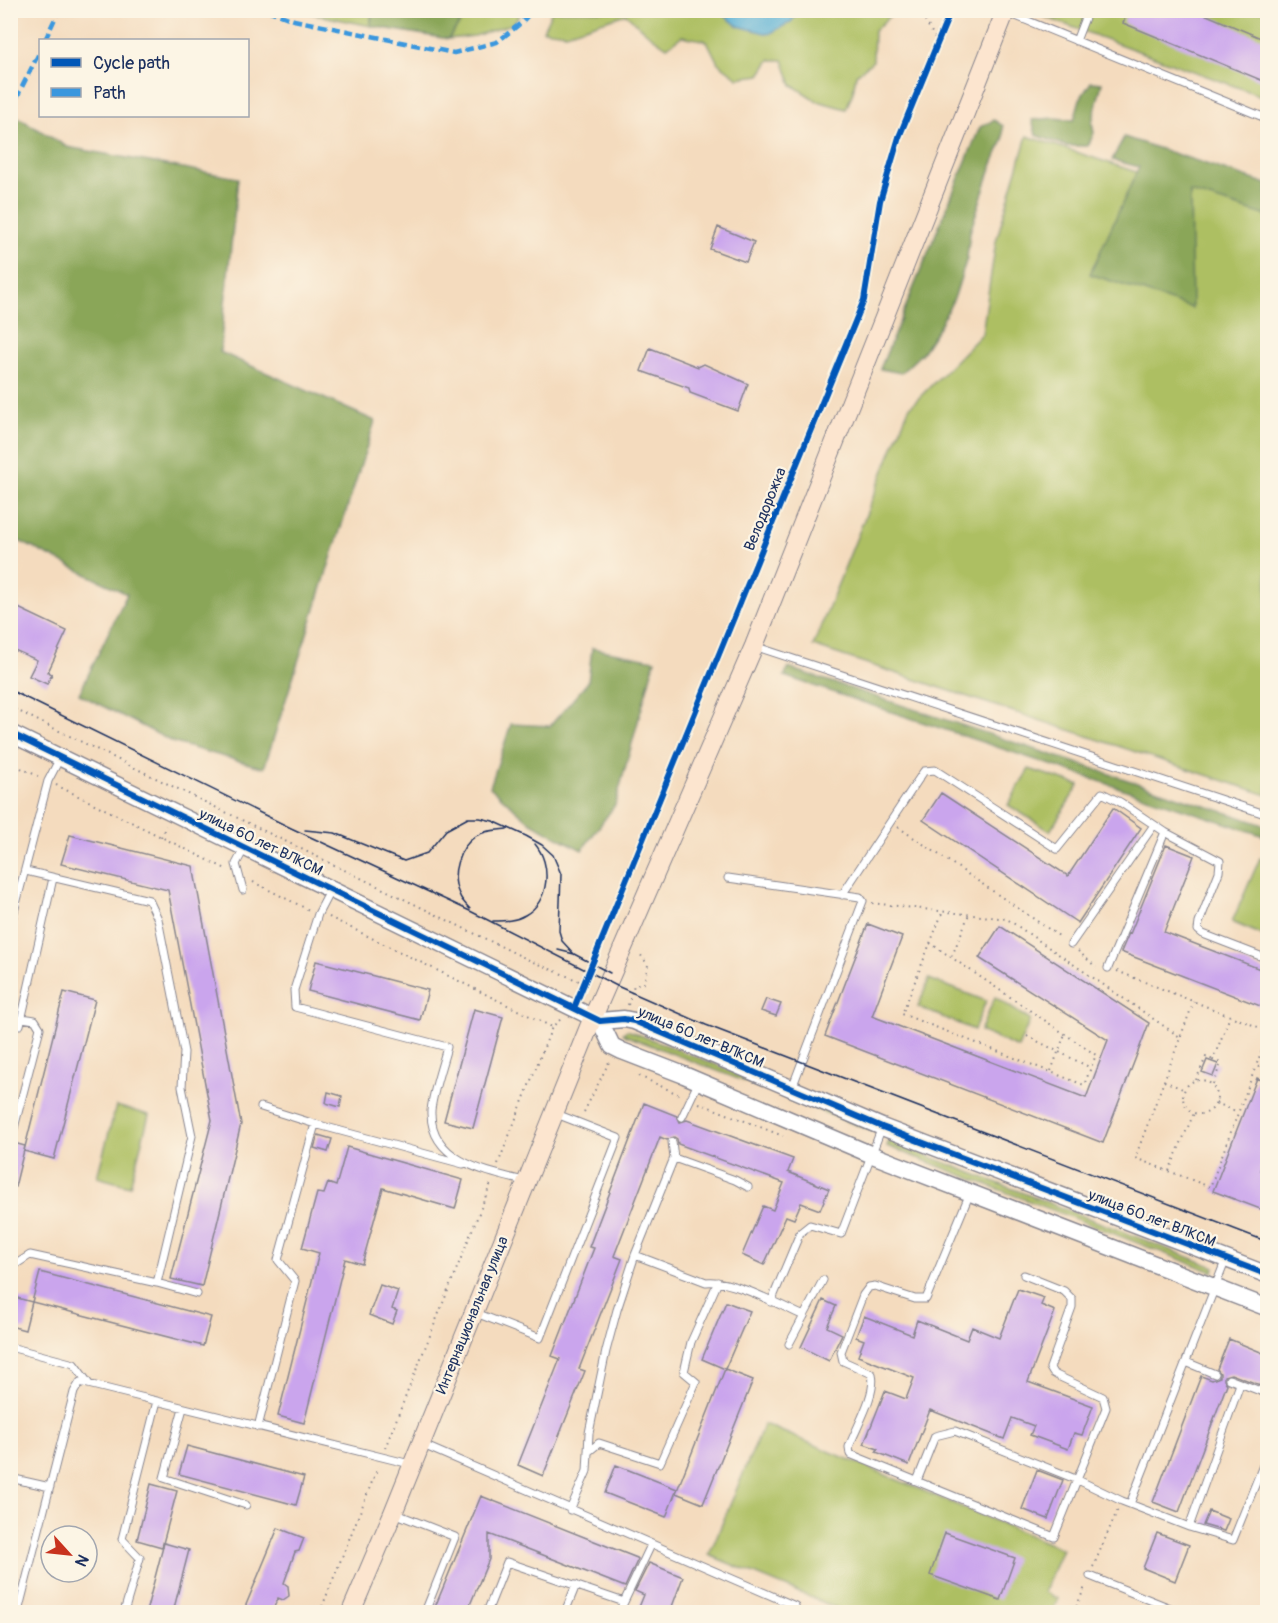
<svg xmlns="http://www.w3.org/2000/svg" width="1278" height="1623" font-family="Pangolin,sans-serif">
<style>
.green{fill:#adbf62;stroke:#647760;stroke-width:1.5}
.forest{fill:#8aa658;stroke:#526a5b;stroke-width:1.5}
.water{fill:#58b0d5;stroke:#3a709a;stroke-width:1.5}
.building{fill:#caa5ed}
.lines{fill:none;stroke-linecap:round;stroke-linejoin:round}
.service-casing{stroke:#88858e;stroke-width:9}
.tertiary-casing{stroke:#88858e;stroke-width:19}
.secondary-casing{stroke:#88858e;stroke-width:20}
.path{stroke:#88858e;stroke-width:2;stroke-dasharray:1.5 4.5;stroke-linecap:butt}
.service{stroke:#fff;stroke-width:7}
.tertiary{stroke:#fff;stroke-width:16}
.secondary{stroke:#fce5cf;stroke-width:18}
.tram{stroke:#1b2f5e;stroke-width:1.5}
.quiet{stroke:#3a97de;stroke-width:4.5;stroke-dasharray:9 4.5;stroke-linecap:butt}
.cycleway-casing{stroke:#fcf5e5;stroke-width:10}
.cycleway{stroke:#0057b8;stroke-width:6}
.labels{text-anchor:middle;stroke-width:4.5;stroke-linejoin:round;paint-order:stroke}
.street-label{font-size:15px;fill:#1b2f5e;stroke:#fcf5e5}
</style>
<rect width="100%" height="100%" fill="#fcf5e5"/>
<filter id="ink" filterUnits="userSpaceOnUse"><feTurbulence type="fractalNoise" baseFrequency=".0167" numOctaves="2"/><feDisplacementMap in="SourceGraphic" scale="12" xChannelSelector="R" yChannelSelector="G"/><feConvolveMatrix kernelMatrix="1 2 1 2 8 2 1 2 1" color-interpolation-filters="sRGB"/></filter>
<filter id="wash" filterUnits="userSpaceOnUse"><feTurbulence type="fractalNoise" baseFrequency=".008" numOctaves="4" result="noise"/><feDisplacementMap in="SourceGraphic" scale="24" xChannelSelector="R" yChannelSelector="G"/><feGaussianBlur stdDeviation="1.35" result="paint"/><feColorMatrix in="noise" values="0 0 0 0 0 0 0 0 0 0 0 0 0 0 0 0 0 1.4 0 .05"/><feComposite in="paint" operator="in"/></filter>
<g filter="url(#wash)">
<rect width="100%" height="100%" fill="#f4dbbe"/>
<path class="green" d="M896,10L874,31L873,61L856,75L853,92L846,109L817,101L792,85L783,60H770L760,75L738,78L718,63L707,41L682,36L667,47L648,34L626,14L566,33L543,30L552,11H719L738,26L790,22L799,11Z
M1028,10L1267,11V98L1028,11Z
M303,11H371V26L313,14Z
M448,11H523L512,24L475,36L448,39L460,23Z
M1027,136L1267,215V795L813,646L909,408L982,334L996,241Z
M1029,769L1079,785L1050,831L1008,805Z
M1260,858L1267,861V937L1232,922Z
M929,979L986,1001L974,1030L918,1007Z
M995,997L1030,1020L1018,1048L980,1031Z
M627,1030L872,1126L870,1130L625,1035L623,1033Z
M116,1106L149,1115L130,1186L97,1177Z
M889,1141L1214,1267L1213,1272L887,1146Z
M764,1424L1062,1549L1044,1592L1058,1599L1052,1612H846L709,1555Z"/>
<path class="forest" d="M372,10L448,11L460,23L448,39L371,26Z
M1091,82L1102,83L1092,123L1094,133L1088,146H1066L1036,135L1032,120L1054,118L1074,120L1080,99Z
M11,113L67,147L238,178L220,352L375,421L264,768L175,743L79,694L127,594L15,539L10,516Z
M994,120L1003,126V140L990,171L970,232L967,258L955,296L939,327L922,353L901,373L880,369L980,127Z
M1124,137L1267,184V216L1190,192L1192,308L1090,274L1139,167L1112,160Z
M592,648L655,660L615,805L582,850L531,823L490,787L511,724L550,726L588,682Z
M789,668L1267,826V837L784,676Z"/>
<path class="water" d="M719,11H799L791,22L769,34L738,26Z"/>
<g id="blocks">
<path class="building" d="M1128,10H1195L1268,41V83L1123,23Z
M718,227L754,242L746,262L710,249Z
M650,348L698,367L704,364L748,384L738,411L690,393L689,388L641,371Z
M10,604L67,631L48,672L52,674L47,684L29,676L37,660L10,648Z
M941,793L1068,876L1113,808L1141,828L1078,923L923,820Z
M70,835L193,866L241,1124L202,1286L171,1279L212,1120L168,890L61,864Z
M1166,845L1194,856L1164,932L1268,972V1009L1121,952L1129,933L1130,934Z
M868,924L902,937L872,1016L1086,1098L1108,1040L979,958L1000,926L1149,1023L1103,1143L825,1036Z
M316,961L428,990L420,1020L308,991Z
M64,992L95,1000L54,1159L24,1151Z
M766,999L781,1004L776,1016L761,1011Z
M474,1009L503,1017L473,1128L444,1121Z
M1207,1060L1218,1064L1213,1076L1202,1072Z
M1257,1078L1268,1083V1151L1260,1170L1268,1173V1212L1213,1191Z
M328,1092L342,1096L340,1107L326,1103Z
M644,1103L677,1116L680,1122L687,1120L793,1159L788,1172L829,1189L820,1210L801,1203L794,1219L786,1216L764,1265L742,1255L763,1206L773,1210L784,1183L678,1144L677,1139L674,1137L667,1140L660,1137L614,1256L622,1259L579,1369L585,1371L543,1476L518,1465L560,1359L552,1356L594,1248L589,1247Z
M318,1135L332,1139L328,1152L314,1148Z
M10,1142L25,1146L15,1187H10Z
M347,1147L463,1180L455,1209L383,1188L362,1264L345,1259L304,1423L278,1416L319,1253L302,1248L317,1193L324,1194L328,1183L336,1186Z
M40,1272L211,1317L203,1346L32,1302Z
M380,1285L398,1291L392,1309L397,1311L392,1324L369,1315Z
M1018,1289L1044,1298L1041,1305L1055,1311L1028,1382L1093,1406L1082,1435L1074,1433L1068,1449L1030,1435L1034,1426L1012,1418L1004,1439L930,1410L909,1465L876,1452L878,1449L864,1444L885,1391L906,1399L914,1378L858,1356L864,1340L856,1337L864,1316L912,1335L917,1320L967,1340L972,1327L999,1338Z
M10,1296L32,1302L25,1330L10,1326Z
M823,1300L836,1306L827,1327L842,1334L829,1361L801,1347Z
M726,1302L750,1311L725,1369L702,1359Z
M1229,1339L1268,1355V1388L1231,1374L1224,1376V1380L1227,1384L1179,1512L1153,1502L1201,1376L1212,1380L1220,1377V1373L1217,1369Z
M725,1369L753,1380L703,1504L676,1493Z
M187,1446L304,1477L296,1505L179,1474Z
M616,1465L677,1489L666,1517L605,1493Z
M1037,1470L1063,1480L1048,1519L1022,1509Z
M151,1484L177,1491L162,1547L137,1540Z
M481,1496L637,1558L638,1559L625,1587L489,1534V1559L467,1612H433Z
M1209,1511L1229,1519L1224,1531L1203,1525Z
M278,1528L304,1538L299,1551L295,1552L284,1583L288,1586L289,1596L283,1600L278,1598L272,1612H243Z
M945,1533L1015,1558L1000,1600L930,1575Z
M1157,1533L1189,1545L1175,1581L1143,1568Z
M164,1543L189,1550L173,1612H146Z
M649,1563L683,1577L670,1612H637L644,1595L635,1591Z"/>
</g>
</g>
<g filter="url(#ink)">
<use href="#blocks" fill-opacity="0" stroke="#88858e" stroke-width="1.5"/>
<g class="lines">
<g class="service-casing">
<path id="service" d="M1006,12L1268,119
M1076,41L1088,10
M754,646L1268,815
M26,871L149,900L158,919L184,1052L182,1087L192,1136L157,1283
M728,878L860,897L863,901L792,1088
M331,889L318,914L294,990L295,1007L447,1047C443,1063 430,1100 431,1114C432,1162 488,1172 524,1181
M243,890L236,864L245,847
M842,895L924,771L935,770L1057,849L1102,793L1120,802L1165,832
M10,927L48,781L60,758
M1071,944L1154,825
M1108,968L1165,832L1220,861L1219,872L1199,923L1198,930L1203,934L1268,959
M10,1023L20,1025L53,878
M261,1107L315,1124L463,1164
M682,1117L699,1081
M10,1127L14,1128L40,1028L35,1020L22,1018
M672,1142L674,1158
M970,1193L926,1299H915L875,1286L869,1287L863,1295L841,1352L843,1361L872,1374C877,1393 856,1428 849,1447L850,1454L1054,1537L1106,1408L1103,1397L1058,1376L1053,1373L1050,1368L1072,1307V1299L1064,1291L1024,1275
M635,1255L706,1282C731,1279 780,1305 804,1316
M10,1268L30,1255L157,1283L197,1294
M771,1302L800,1233L810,1225L841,1234L882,1127
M476,1313L540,1338L618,1138L554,1113
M789,1344L823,1280
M10,1347L74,1364L89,1384
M1186,1362L1215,1374
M1229,1379L1268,1394
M183,1408L164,1478L246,1505
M258,1427L295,1281L278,1260L315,1124
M421,1444L795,1606L793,1612
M588,1452L599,1443L660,1463L696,1382L684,1372L691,1342L718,1282
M10,1478L50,1487
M917,1481L935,1436L955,1431L1078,1480L1122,1501L1189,1527L1233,1540L1268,1453
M1130,1504L1226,1259
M570,1510L587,1471L589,1433L606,1351L617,1310L635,1255L674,1158L735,1180L748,1187
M394,1513L455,1537L425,1612
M1189,1527L1240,1384
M1090,1576L1175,1610V1612
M624,1602L651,1545
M18,1612L74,1392L80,1382L410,1464
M124,1612L140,1558L122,1539L157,1401
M487,1612L507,1562L624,1602L619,1612
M565,1612L576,1585"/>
</g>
<g class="tertiary-casing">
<path id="tertiary" d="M10,733L600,1021L624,1019L634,1021L882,1127L1268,1275
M600,1021L612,1046L622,1051L684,1075L870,1154L1268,1308"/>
</g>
<g class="secondary-casing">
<path id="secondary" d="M351,1612L393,1513L593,1017L754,646L1006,10"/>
</g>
<path class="path" d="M926,10L923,17L938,43
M10,707L533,962L584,983
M10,763L38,776
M56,785L226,869
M898,827L1062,938
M161,837L166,826
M253,882L309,910
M872,903L1007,919L1180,1037
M329,917L552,1027L561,1019
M930,943L1096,1055L1084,1085L902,1014L943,911
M1078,951L1096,967
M952,956L969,914
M1117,971L1268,1031
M1194,1001L1135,1158L1210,1187L1256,1066
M628,1005L634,985L644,983L648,965L640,954
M1268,1034L1256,1066L1268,1070
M1027,1036L1091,1068
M1051,1071L1065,1034
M639,1076L680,1095
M1196,1080L1206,1057L1213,1060
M1183 1097a17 17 0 1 1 34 0a17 17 0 1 1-34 0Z
M1164,1081L1185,1090
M1213,1084L1221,1063L1213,1060L1230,1016
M699,1103L783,1136
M1216,1103L1238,1112
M584,1112L609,1062
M498,1164L552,1027
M1169,1171L1194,1113
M385,1448L491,1183
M1093,1567L1118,1509
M320,1612L378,1467
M1074,1612L1085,1587"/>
<use href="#service" class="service"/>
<use href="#tertiary" class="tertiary"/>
<use href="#secondary" class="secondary"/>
<path class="tram" d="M10,690L291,828L472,912L617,986L706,1025L1268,1242
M305,830L335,833L404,861L427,853L446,830L468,818H480L493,821L526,836L542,845L553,855L561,874L559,931L562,941L574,954
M470,909C466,905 461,900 459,894C450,875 458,848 476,836C485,830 497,830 507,829
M493,921C505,921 515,921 525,915C550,901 552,864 535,844
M558,950L574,954L610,973"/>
<path class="quiet" d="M267,10L294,20L454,53L497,42L521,23L533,10
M45,40L59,10
M10,111L40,51"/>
<g class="cycleway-casing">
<path id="cycleway" d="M10,733L600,1021L624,1019L634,1021L882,1127L1268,1275
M574,1008L864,300L880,201L899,137L951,10"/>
</g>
<use href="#cycleway" class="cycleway"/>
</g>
</g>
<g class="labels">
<g class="street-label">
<text transform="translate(765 509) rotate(-68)" y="5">Велодорожка</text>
<text transform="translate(261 842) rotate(26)" y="5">улица 60 лет ВЛКСМ</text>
<text transform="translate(701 1037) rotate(23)" y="5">улица 60 лет ВЛКСМ</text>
<text transform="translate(1152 1218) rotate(21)" y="5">улица 60 лет ВЛКСМ</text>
<text transform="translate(472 1315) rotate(-68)" y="5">Интернациональная улица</text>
</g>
</g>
<rect width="1278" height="1623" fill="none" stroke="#fcf5e5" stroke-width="36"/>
<rect x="39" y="39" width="210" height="78" fill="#fcf5e5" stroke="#a2a6af" stroke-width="1.5"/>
<rect x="51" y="58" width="30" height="9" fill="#0057b8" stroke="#a2a6af" stroke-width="1.5"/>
<text x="93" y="69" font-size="18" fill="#1b2f5e">Cycle path</text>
<rect x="51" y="88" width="30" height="9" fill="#3a97de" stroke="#a2a6af" stroke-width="1.5"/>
<text x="93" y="99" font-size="18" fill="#1b2f5e">Path</text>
<g transform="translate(69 1554) rotate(117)"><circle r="28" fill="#fcf5e5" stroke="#a2a6af" stroke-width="1.5"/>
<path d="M0-4.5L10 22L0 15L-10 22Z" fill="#c8321e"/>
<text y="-9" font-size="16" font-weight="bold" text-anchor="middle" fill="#1b2f5e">N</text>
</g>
</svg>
